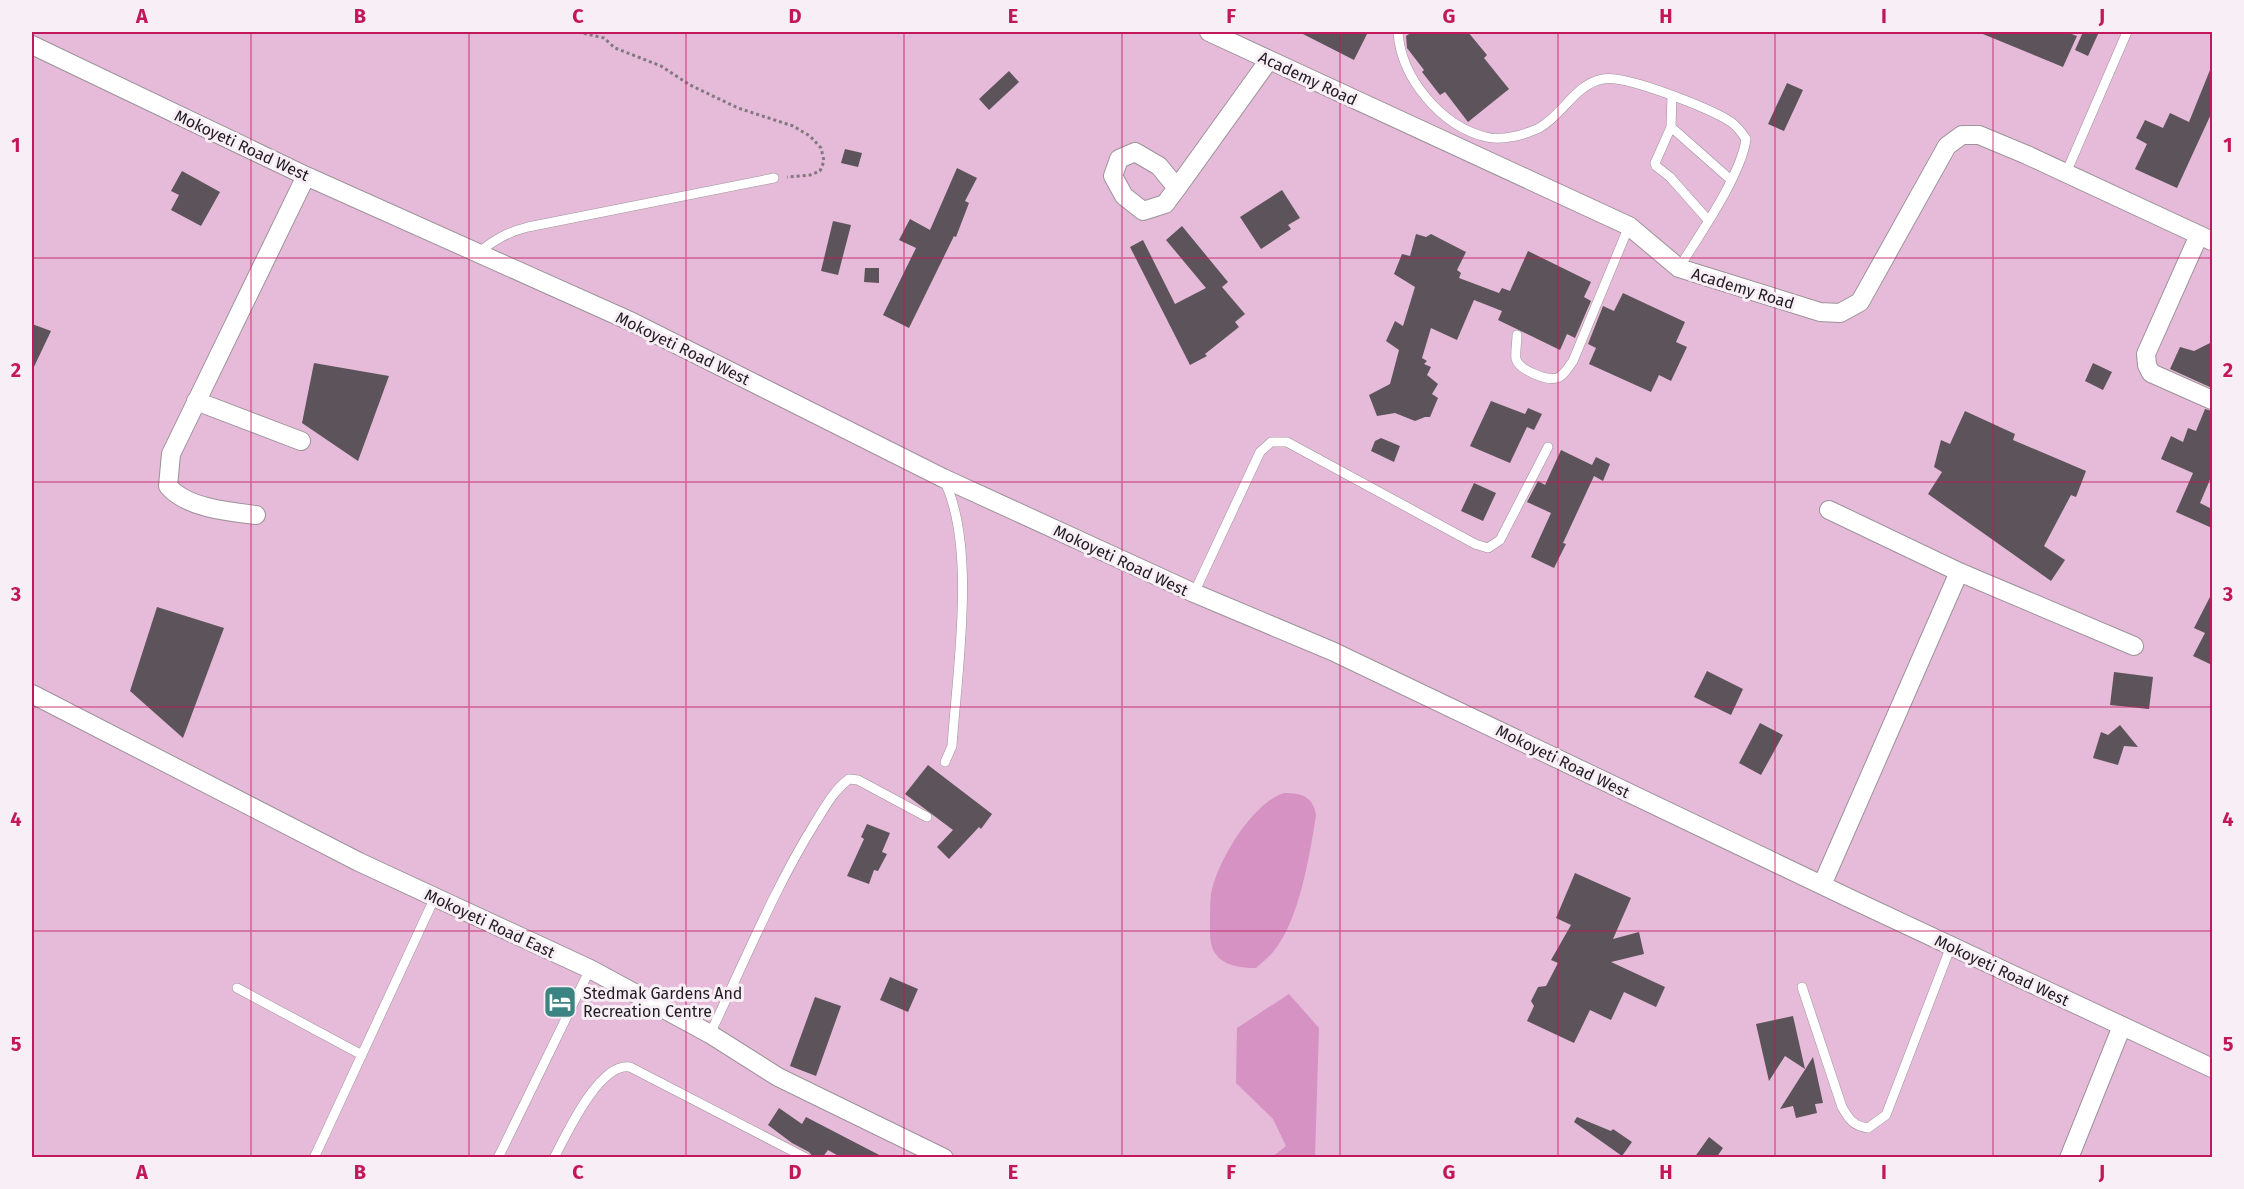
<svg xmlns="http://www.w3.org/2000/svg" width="2244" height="1189" font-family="'Fira Sans',sans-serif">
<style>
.green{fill:#e6bad9}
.water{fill:#d692c3}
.building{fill:#5c545a}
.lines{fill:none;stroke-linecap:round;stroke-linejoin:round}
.lane-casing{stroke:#9c9399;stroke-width:10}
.street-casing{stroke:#9c9399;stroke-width:20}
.path{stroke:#807a7f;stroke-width:3;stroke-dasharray:3 3;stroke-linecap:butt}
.lane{stroke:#fff;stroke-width:9}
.street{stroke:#fff;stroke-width:18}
.grid{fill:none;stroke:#c2185b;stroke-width:1.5;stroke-opacity:0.55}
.labels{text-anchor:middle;stroke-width:6;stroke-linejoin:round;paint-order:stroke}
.street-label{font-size:16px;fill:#201c1f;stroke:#f8eef5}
.poi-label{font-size:16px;fill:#201c1f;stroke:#f8eef5;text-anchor:start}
.neatline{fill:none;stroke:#c2185b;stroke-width:2}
.grid-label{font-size:20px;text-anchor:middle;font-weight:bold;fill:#c2185b}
</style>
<rect width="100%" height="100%" fill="#ebe1e8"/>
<path class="green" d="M32,32H2212V1157H32Z"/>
<path class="water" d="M1284,793C1301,793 1313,796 1316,815C1310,854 1299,922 1273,952C1268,958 1261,963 1256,968C1242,968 1223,966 1215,953C1209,944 1210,931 1210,921C1210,912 1210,903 1211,894C1217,862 1252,803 1284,793Z
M1289,994L1319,1028L1315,1157H1272L1286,1146L1273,1119L1236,1083L1237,1028Z"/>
<path class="building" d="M1299,32H1368L1354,60Z
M1412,32H1468L1487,55L1484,58L1509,89L1468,122L1445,92L1440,95L1422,72L1424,70L1407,48L1406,36Z
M1978,32H2066L2077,36L2063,67Z
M2083,32H2099L2088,56L2075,50Z
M2212,65V112L2177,188L2135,169L2147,144L2136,138L2145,120L2163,128L2170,113L2189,122Z
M1009,71L1019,82L989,110L979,99Z
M1787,83L1803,90L1784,131L1768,124Z
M845,149L862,153L858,167L841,163Z
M957,168L977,178L965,201L969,203L956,237L954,236L909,328L883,315L916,248L899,240L910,219L930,230Z
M182,171L220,192L201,226L171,210L179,195L171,191Z
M1282,190L1300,218L1288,225L1291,229L1261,249L1240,217Z
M833,221L851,225L838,275L821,271Z
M1182,226L1228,282L1222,287L1245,314L1235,322L1239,327L1205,354L1207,356L1190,365L1130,247L1143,240L1175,304L1206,288L1166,240Z
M1416,234L1426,237L1431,234L1466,252L1457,270L1461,273L1459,278L1499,293L1502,288L1510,291L1528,251L1591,282L1584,297L1591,301L1575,338L1567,334L1560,350L1498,320L1502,311L1474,300L1457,340L1431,328L1422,358L1427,361L1424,364L1431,367L1427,375L1438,384L1432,394L1438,398L1430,417H1425L1415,421L1395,413L1377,416L1369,395L1390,384L1399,350L1386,341L1395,321L1403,326L1415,287L1394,274L1402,254L1410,256Z
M865,268H879V283L864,282Z
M1623,293L1685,322L1676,342L1687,347L1671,381L1659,375L1651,392L1589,364L1596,348L1588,344L1603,306L1614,311Z
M32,324L51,331L32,371Z
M2212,342V388L2170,369L2180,347L2194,351Z
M314,363L389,376L358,461L302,423Z
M2093,363L2112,372L2103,390L2085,381Z
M1491,401L1525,414L1528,408L1542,414L1534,430L1527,427L1510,463L1470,446Z
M2205,409L2212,411V475L2200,503L2212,509V528L2176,512L2193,473L2161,459L2171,436L2183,442L2188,428L2196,431Z
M1965,411L2015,434L2013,440L2086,471L2076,497L2071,495L2044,546L2065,560L2051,581L1928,494L1942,472L1934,467L1941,440L1950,444Z
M1381,438L1400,446L1394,462L1371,451L1375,441Z
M1561,450L1592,465L1596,457L1610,464L1603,481L1594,476L1563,543L1566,544L1554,568L1531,557L1551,513L1527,502L1538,481L1545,485Z
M1474,483L1496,493L1483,521L1461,511Z
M2212,593V665L2193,656L2205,633L2194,628Z
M157,607L224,628L183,738L130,691Z
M1707,671L1743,689L1731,715L1694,697Z
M2114,672L2153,677L2149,709L2110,705Z
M1760,723L1783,735L1761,775L1739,763Z
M2120,725L2138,747L2124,746L2118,765L2093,758L2101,732L2108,735Z
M928,765L992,814L981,829L979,827L949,859L937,847L953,830L905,794Z
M867,824L890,833L882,852L887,854L878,871L874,870L869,884L847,876L864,839L861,837Z
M1575,873L1631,898L1613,939L1639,932L1644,954L1611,962L1665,987L1656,1007L1624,992L1611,1020L1590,1010L1574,1043L1527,1021L1534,1006L1531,1001L1538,987L1546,986L1558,963L1551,960L1571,925L1556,918Z
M890,977L918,989L908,1012L880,1000Z
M815,997L841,1006L816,1076L790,1066Z
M1793,1016L1805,1069L1785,1056L1769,1081L1756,1024Z
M1813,1057L1823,1103L1815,1104L1817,1113L1796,1118L1793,1106L1780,1109Z
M779,1108L802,1124L806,1117L885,1158H842L828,1150L822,1158H814L809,1152L792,1143L768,1125Z
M1577,1117L1611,1131L1613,1129L1632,1142L1622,1156L1574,1122Z
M1709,1137L1723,1148L1716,1158H1694Z"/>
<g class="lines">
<g class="lane-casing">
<path id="lane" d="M1398,32C1401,78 1441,126 1486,137C1502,141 1524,135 1539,128C1563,115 1575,84 1603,79C1625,74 1711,109 1731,122C1737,126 1742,133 1746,139C1741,176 1699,235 1679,268
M1672,96L1671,127L1655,163L1656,166L1670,177L1708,220
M1671,127L1731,180
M2066,173L2127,32
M478,253C494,240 508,232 528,227L774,178
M1517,335C1517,343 1515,352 1516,359C1519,370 1547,381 1557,378C1564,376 1569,366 1573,361L1629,226
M944,480C977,547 957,671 952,746L945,762
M1194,593L1260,452L1271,442H1287L1475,544L1488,548L1500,540L1548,447
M1802,987L1842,1107C1849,1119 1853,1126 1868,1128L1886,1115L1951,946
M237,988L362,1055
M710,1034C744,963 774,889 815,823C825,807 834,790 849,779L858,780L927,817
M314,1158L435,897
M498,1158L590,969
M554,1158C566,1135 600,1061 630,1067L806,1158"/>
</g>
<g class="street-casing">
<path id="street" d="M1209,32L1629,226L1679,268L1820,312L1840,313L1860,302L1947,146L1962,135H1979L2027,155L2212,241
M32,45L306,176L632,322L943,478L1194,593L1332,651L1851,899L2212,1068
M1177,188L1159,166L1135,152L1119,159L1113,176L1124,196L1143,211L1165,204L1177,188L1269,60
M2199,235L2146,354L2147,365L2151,373L2212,400
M196,401L301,441
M1829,510L1959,572L2134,646
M256,515C230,512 186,508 168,486L171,454L306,176
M32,694L359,862L590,969L710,1034L778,1077L944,1158
M1822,885L1959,572
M2069,1158L2122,1026"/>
</g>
<path class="path" d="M578,32L604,38L615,48L661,66L690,85L738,108L793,126L810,136L821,148L824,161L820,171L810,175L787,177"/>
<use href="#lane" class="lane"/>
<use href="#street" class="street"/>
</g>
<path class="grid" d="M251,32V1158M469,32V1158M686,32V1158M904,32V1158M1122,32V1158M1340,32V1158M1558,32V1158M1775,32V1158M1993,32V1158M32,258H2212M32,482H2212M32,707H2212M32,931H2212"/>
<defs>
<g id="hotel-square" transform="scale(1.725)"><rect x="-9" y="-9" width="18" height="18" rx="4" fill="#3c8484" stroke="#f8eef5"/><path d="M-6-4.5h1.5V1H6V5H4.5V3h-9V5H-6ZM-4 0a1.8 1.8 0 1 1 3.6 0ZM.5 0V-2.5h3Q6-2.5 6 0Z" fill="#fff"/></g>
</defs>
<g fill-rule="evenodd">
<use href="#hotel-square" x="560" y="1002"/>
</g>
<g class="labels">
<g class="street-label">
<text transform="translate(1308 78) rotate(25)" y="6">Academy Road</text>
<text transform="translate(242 145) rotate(25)" y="6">Mokoyeti Road West</text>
<text transform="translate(1743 288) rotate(17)" y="6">Academy Road</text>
<text transform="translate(683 348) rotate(26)" y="6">Mokoyeti Road West</text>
<text transform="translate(1121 560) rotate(25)" y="6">Mokoyeti Road West</text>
<text transform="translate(1563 761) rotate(26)" y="6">Mokoyeti Road West</text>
<text transform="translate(490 923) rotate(25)" y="6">Mokoyeti Road East</text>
<text transform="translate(2002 970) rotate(25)" y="6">Mokoyeti Road West</text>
</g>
<g class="poi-label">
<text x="583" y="999">Stedmak Gardens And<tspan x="583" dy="18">Recreation Centre</tspan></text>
</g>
</g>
<rect width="2244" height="1189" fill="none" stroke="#f8eef5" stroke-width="66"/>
<rect x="33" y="33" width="2178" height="1123" class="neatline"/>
<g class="grid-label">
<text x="142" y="23">A</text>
<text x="360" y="23">B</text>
<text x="578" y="23">C</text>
<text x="795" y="23">D</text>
<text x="1013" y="23">E</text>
<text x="1231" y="23">F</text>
<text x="1449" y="23">G</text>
<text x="1666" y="23">H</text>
<text x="1884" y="23">I</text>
<text x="2102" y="23">J</text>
<text x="16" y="152">1</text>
<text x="2228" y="152">1</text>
<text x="16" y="377">2</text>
<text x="2228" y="377">2</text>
<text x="16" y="601">3</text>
<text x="2228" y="601">3</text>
<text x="16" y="826">4</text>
<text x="2228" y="826">4</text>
<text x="16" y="1051">5</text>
<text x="2228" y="1051">5</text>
<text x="142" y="1179">A</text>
<text x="360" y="1179">B</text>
<text x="578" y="1179">C</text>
<text x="795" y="1179">D</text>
<text x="1013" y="1179">E</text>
<text x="1231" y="1179">F</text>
<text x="1449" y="1179">G</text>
<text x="1666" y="1179">H</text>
<text x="1884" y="1179">I</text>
<text x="2102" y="1179">J</text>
</g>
</svg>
